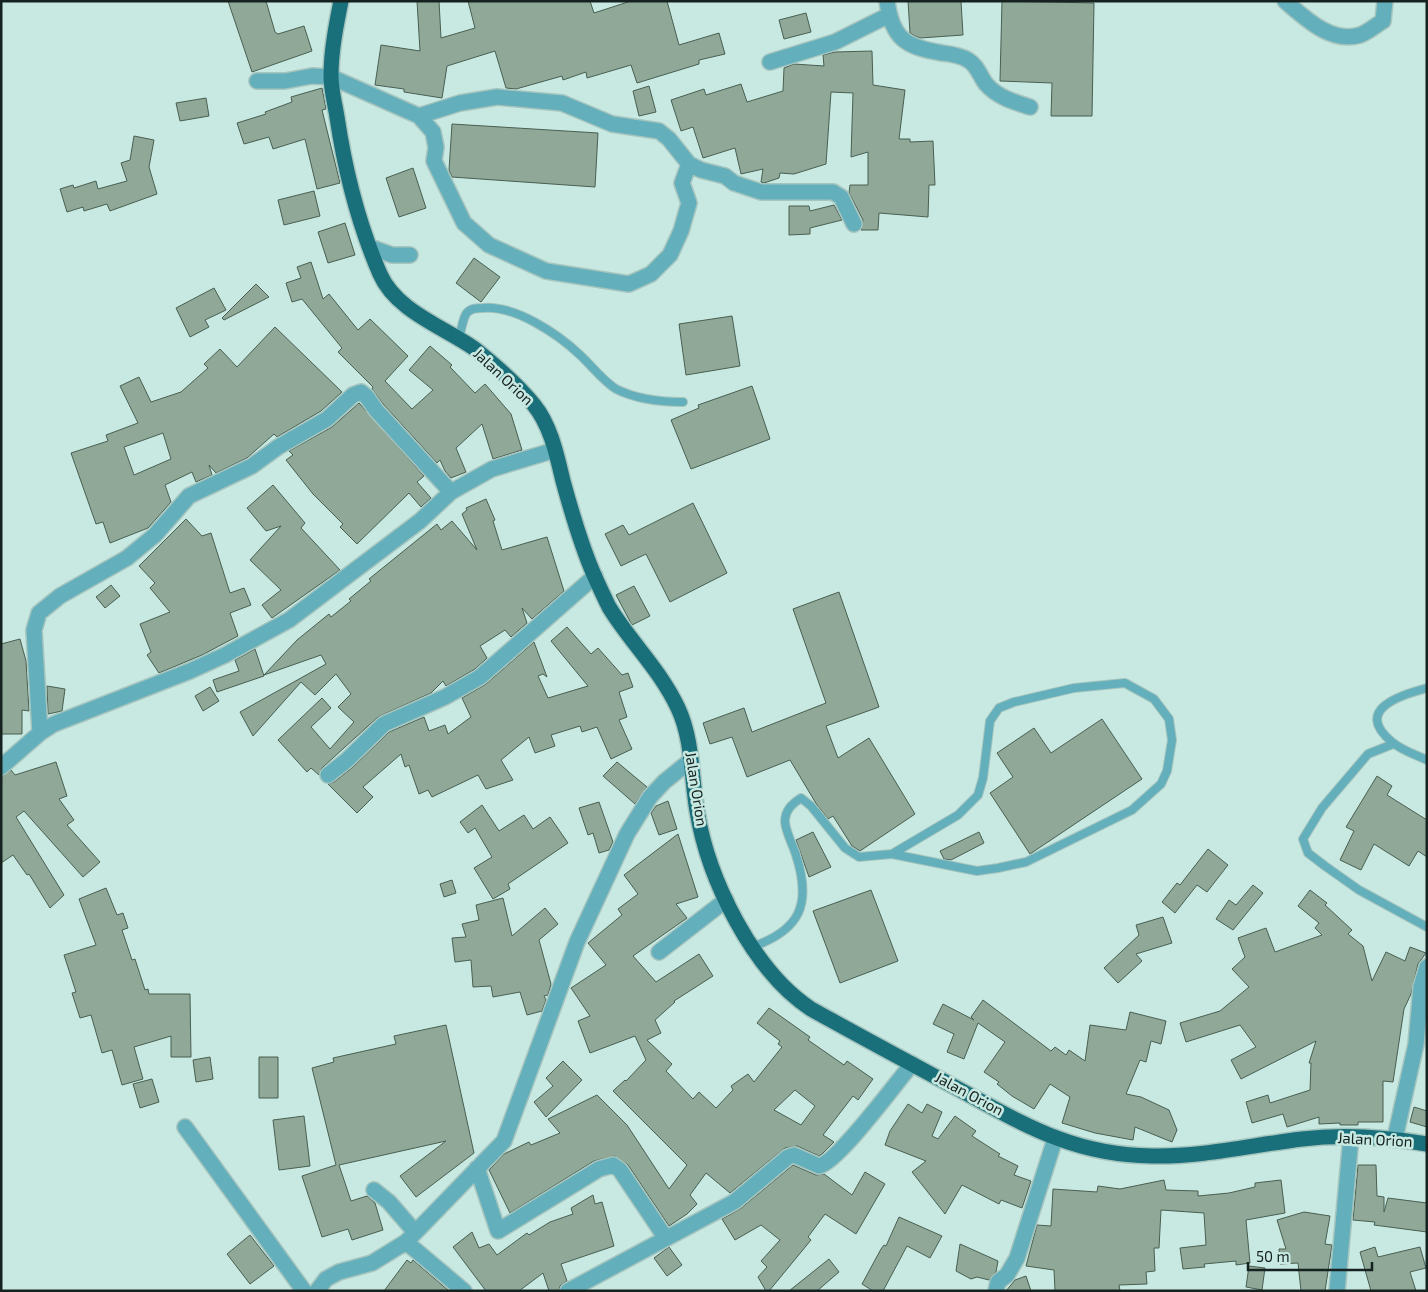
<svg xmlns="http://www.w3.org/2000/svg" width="1428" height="1292" font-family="'Exo 2',sans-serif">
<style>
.building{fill:#8fa898;stroke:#495f51;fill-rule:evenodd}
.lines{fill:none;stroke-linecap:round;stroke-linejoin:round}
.service-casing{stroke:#a7c5bf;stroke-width:10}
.minor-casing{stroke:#a7c5bf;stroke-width:18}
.trunk-casing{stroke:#a7c5bf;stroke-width:18}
.service{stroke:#63afbb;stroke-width:8}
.minor{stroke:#63afbb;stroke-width:15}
.trunk{stroke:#1a707a;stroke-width:15}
.labels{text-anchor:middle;stroke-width:5;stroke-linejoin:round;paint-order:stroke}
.street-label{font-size:15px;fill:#162220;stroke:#c7e9e2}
</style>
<rect width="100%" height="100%" fill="#c7e9e2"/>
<path class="building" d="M228,1H266L275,32L278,34L304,26L312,51L252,72Z
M417,1H439L441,38L475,28L468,1H590L594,13L631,1H667L679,45L719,33L725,54L699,60V64L637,83L631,65L587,78L586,72L563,80L562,76L516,89L506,88L495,51L447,66L442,98L404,92V89L375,85L381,45L420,51Z
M908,1H961L963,35L920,38L915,36L910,33Z
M1002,1L1094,3L1092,116H1051L1052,83L1000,81Z
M806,13L811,32L784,39L779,20Z
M872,51L873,85L905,90L899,139H910V142L933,141L935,185H929L928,217L879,213L878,230H861L863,220L849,193L850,185H868V152L851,157L853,93L831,92L826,164L794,174L780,173L779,178L764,183L761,182L763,169L741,174L735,148L703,158L693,127L681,131L671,100L704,89L706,95L741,84L747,102L783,91L784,68L794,64L824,66L823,55L835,52Z
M649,86L656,112L639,116L633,91Z
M322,88L326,109L322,110L340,183L317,189L305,139L273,149L269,137L244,144L237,123L266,114L265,112L292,102L291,97Z
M206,98L209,116L180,121L176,103Z
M452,124L598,133L595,187L452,177L449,170Z
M134,136L154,140L149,167L157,194L110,211L107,204L84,211L83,207L67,212L60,189L73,185L74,188L96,181L98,189L127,181L121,163L130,160Z
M413,168L426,208L399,217L386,178Z
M314,191L320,216L284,225L278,200Z
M834,205L842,220L810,228V234L789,235V206H809L810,211Z
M345,223L355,255L328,263L318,232Z
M474,258L500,277L481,302L456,283Z
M311,262L323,299L329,294L358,330L370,319L408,356L385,381L412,409L433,390L409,370L430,346L452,365L450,367L475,393L485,384L511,414L522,450L493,459L482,424L456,448L466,472L451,478L445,471L440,460L437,463L383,404L372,389L373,387L338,352L342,348L302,299L292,302L286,283L301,278L297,267Z
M256,284L269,297L224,320L222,318Z
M214,288L226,310L205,320L209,327L190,337L176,308Z
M732,316L740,366L686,375L679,324Z
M275,327L342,392L321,411L277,437L274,434L247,458L216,473L209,465L212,475L196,482L192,472L165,485L171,502L148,528L110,543L103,522L96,524L71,453L108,441L106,435L138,423L120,386L139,377L151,402L181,392L208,368L204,364L220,349L237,367ZM163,433L171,459L134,475L124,447Z
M752,386L770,439L691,469L671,420L699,408L698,405Z
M359,403L424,476L417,482L431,498L421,507L409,493L357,544L340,527L343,524L313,494L286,460L293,455L289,451L332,427Z
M273,485L305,523L301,528L340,570L272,618L262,605L281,590L250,560L281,526L266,531L247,508Z
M486,499L495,520L493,521L502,550L547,537L564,591L532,619L522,608L527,623L511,637L505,630L480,646L487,658L475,669L446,686L443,681L431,693L378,717L322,768L319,775L311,768L307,772L278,740L322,698L331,708L311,727L330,749L354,722L338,707L351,694L336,674L315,695L301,682L253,736L240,712L326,664L321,655L264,675L297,640L329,614L331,617L351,601L349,599L371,581L369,579L437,524L441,530L452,521L477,550L462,514L467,510L466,508Z
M693,503L727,573L670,602L646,554L621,566L605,534L623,525L629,535Z
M186,519L202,536L211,533L230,593L244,588L251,605L230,613L238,636L202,655L159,673L147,655L151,652L140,624L170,612L150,588L155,583L139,566Z
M111,585L120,596L105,608L96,597Z
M634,586L650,616L632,625L616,595Z
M839,592L879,707L826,726L838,758L869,738L915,814L860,851L852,846L833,816L828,819L817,805L790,760L747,777L732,737L710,744L703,723L744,708L752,732L826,703L793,609Z
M567,627L591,654L598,648L622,675L628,673L633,687L619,692L627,717L619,720L632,749L611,759L597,727L582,732L580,726L551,735L555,746L535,753L529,737L501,760L513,780L486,789L478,775L432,797L428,790L419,794L409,765L405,767L401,754L363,787L373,797L357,813L328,784L334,782L353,767L389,732L424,717L429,731L445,725L448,734L471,717L462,698L486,684L534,642L547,677L543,674L538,676L548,698L588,686L551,641Z
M20,639L26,661L29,711L22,710V734H1V644Z
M255,649L264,676L217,692L213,680L239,671L235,660Z
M47,686L65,689L62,711L48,714Z
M210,687L219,701L203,711L195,696Z
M1102,719L1142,779L1030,854L990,793L1013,777L997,753L1034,728L1051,753Z
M56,762L67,796L59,799L74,820L67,825L100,862L83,877L24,811L16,817L64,895L50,908L29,874L27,875L13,855L1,863V777L11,770L15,775Z
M617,762L647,787L635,804L603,776Z
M1377,776L1392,786L1387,795L1427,820V857L1418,851L1409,866L1374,844L1361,870L1340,860L1354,831L1346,827Z
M668,801L677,829L659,835L651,813L656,806Z
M599,802L613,842L609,850L599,853L593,833L588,835L579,808Z
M482,805L499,831L524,815L533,829L550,817L568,843L508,884L510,889L493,899L474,868L492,857L475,828L468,833L460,822Z
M813,832L831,867L809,877L796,840Z
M979,832L984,843L951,860L944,859L940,851Z
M678,834L698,897L676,904L687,918L633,956L656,982L699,954L713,976L674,1001L675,1002L655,1020L661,1033L647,1040L672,1064L666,1071L693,1099L699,1092L716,1108L733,1090L731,1086L748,1074L754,1082L782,1047L778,1044L780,1041L757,1023L769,1008L810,1037L808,1040L844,1065L847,1061L873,1079L858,1100L853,1096L823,1135L834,1142L822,1154L819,1156L797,1146L785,1148L730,1193L706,1173L690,1195L697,1204L687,1214L669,1226L628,1165L614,1156L594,1161L510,1213L489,1170L504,1154L529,1142L531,1145L560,1133L548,1119L597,1095L627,1125L669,1189L687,1165L613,1091L625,1080L626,1081L646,1060L635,1036L590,1053L578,1021L590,1016L571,988L606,965L588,943L622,915L618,909L638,894L624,875ZM795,1090L815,1106L801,1125L774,1110Z
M1208,849L1228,865L1207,892L1197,885L1175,913L1162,902L1177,883L1180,885Z
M452,880L456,893L444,897L440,884Z
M1253,885L1263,893L1233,930L1216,919L1229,900L1236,905Z
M106,888L117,915L123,913L128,928L122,930L132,960L135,959L145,990L148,989L149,994H190L191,1057H171V1036L134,1047L143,1079L122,1085L112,1050L102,1053L91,1015L80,1018L72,993L76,992L64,955L96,945L79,899Z
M871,890L898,961L840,983L813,911Z
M1310,890L1327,903L1325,905L1352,930L1348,934L1363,946L1372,981L1386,952L1405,961L1410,947L1426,953L1418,964L1411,994L1404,1009L1393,1082L1383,1081V1122H1358V1125H1340V1123L1319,1124V1117L1287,1127L1283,1114L1252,1123L1246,1102L1268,1095L1270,1103L1310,1090L1311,1063H1309L1316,1041L1241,1079L1231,1060L1256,1047L1240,1025L1186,1042L1180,1023L1220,1011L1249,987L1232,969L1245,957L1238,938L1266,928L1275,952L1322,935L1315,928L1319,923L1298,906Z
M503,898L512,936L545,908L558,924L539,940L551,984L548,995L544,996L546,1000L542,1011L527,1015L520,992L493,997L491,986L473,987L471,960L455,962L452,938L466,937L462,924L479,920L476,905Z
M1163,917L1172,943L1136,954L1142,961L1118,983L1104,968L1139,935L1136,925Z
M983,1000L1051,1051L1055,1047L1066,1055L1069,1050L1085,1061L1090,1025L1126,1030L1130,1012L1166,1021L1161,1044L1151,1041L1146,1062L1140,1060L1126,1094L1141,1097L1169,1110L1177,1130L1172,1142L1135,1127L1133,1140L1095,1133L1062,1123L1070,1097L1050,1084L1034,1109L1012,1096L997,1084L999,1082L984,1072L1005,1042L978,1023L964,1059L947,1052L954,1034L933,1024L943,1004L974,1020L971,1017Z
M446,1025L474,1153L416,1197L400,1176L446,1141L339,1165L351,1201L367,1196L375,1203L383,1230L352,1240L348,1229L322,1237L302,1176L336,1165L312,1068L334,1062L333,1058L396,1044L394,1036Z
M210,1057L213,1079L196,1082L193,1060Z
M259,1057H278V1098H259Z
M563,1061L582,1080L546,1117L534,1102L553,1086L546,1078Z
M152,1079L159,1102L140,1108L133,1084Z
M908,1104L922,1113L927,1104L942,1112L932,1136L938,1139L955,1116L976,1131L972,1136L1000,1154L998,1156L1018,1166L1014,1175L1031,1181L1022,1208L1001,1200L999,1204L962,1185L945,1214L912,1172L926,1161L885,1145L890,1131Z
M1414,1107L1427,1111V1127L1410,1122Z
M304,1116L310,1166L279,1170L273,1120Z
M793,1165L816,1175L824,1174L852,1195L865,1172L885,1184L856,1234L825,1214L808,1237L811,1240L769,1291H766L758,1277L767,1267L761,1261L780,1240L761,1225L735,1240L722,1219L740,1209Z
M1358,1165H1376L1377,1196L1384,1197V1212L1388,1198L1427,1203V1232L1374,1225L1375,1222L1353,1220Z
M1164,1180L1166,1190L1198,1191V1196L1229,1193L1255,1187V1183L1281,1180L1285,1213L1246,1220L1250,1263L1236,1265V1261L1204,1264L1205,1267L1183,1269L1180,1248L1206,1245L1204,1213L1161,1210L1159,1248H1154L1155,1271L1146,1272L1147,1284L1119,1285L1120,1291H1055L1054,1270L1026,1266L1037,1225L1051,1226L1053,1189L1097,1192L1098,1186L1120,1189Z
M593,1195L595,1204L602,1202L614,1246L561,1264L567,1281L560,1286L559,1291H549L543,1273L519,1291H486L453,1247L472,1232L479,1248L489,1244L497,1255L527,1233L529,1235L550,1222L573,1214L571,1208Z
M1304,1212L1330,1216L1325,1244L1332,1245L1325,1291H1301L1298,1263L1280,1264L1279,1249H1286L1277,1220Z
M899,1217L942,1236L930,1258L907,1246L883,1291H873L862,1284L881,1249L884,1245L886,1246Z
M250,1235L274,1266L250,1284L227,1254Z
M960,1244L998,1261L996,1272L989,1280L977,1277L971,1279L956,1271Z
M669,1247L682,1265L667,1276L654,1258Z
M1375,1247L1378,1257L1420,1247L1426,1268L1410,1272L1416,1291H1371L1360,1252Z
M829,1259L839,1272L817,1291H789Z
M407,1260L411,1263L413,1260L449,1291H384Z
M1249,1266L1265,1268L1262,1290L1246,1287Z
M1026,1276L1031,1291H1006L1015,1280Z"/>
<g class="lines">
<g class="service-casing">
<path id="service" d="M459,339C461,332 462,321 466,314C470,308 477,308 483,308C515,305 558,334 580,355C592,366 602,380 616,389C636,399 661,402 683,402
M1427,688C1400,695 1353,710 1392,742C1401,750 1416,755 1427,760
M1393,744L1368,754L1322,808L1303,839L1308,853L1325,866L1359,890L1427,927
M752,947C800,930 812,905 796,855C793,845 786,833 785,822C785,810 792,804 801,798L811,806L845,848L859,857L892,854L977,871L998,868L1026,862L1132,810L1161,784L1167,771L1172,740L1169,719L1154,699L1125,683L1074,688L1014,702L999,708L990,721L983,778L978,795L958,815L892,854"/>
</g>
<g class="minor-casing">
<path id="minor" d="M887,1C892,39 906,47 942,53C950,54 960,55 968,60C977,65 980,76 986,84C997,97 1014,102 1030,107
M1285,1C1305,18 1331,44 1360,35C1367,33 1376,25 1383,21L1385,1
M770,62L835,42L889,15
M257,81H285L312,76L331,77L419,116L433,132L436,147L434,161L464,223L489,245L546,271L629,284L651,274L670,255L681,231L689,203L682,183L689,164
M419,116L460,103L497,97L562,103L612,124L659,131L669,139L689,164L701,170L725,176L734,183L761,192H833L841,197L854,224
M370,247L392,255H410
M40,733L34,630L39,613L60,596L127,558L155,535L189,496L252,466L278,447L327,419L353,395L361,392L367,397L376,410L451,492
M1,767L40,733L54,724L190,671L225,655L289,620L420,521L451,492L492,469L555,450
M328,775L347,760L384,724L445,697L480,677L595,576
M659,952L726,900
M185,1127L304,1291
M1395,1138L1416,1044L1421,987L1427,967
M477,1168L498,1231L599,1169L613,1165L620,1170L665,1237
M374,1190L389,1202L415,1232
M406,1242L464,1291
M317,1291L326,1279L339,1272L372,1263L406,1242L504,1141L577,942L627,834L650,797L664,782L691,760
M568,1291L734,1202L788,1157L794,1155L819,1166C838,1162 896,1083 912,1064
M996,1291L998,1282L1007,1275L1017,1258L1055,1139
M1337,1291L1351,1137"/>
</g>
<g class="trunk-casing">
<path id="trunk" d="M341,1C336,26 331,51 331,76C331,90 335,104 337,117C345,171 358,223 380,274C396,311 444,327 475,349C495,365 518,385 534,405C551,426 557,456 563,481C572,514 581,545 594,575C599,586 604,597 609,607C631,643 659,668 678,708C693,740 691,777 697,811C708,879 753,971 811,1009C858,1035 904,1060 951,1085C1020,1122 1070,1155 1152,1156C1203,1157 1252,1145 1302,1139C1343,1134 1386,1137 1427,1144"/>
</g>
<use href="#service" class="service"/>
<use href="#minor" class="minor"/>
<use href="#trunk" class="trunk"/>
</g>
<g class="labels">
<g class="street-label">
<text transform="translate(503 377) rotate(43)" y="5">Jalan Orion</text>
<text transform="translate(696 789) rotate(81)" y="5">Jalan Orion</text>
<text transform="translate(969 1094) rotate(28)" y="5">Jalan Orion</text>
<text transform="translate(1375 1140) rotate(3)" y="5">Jalan Orion</text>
</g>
</g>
<rect width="1428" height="1292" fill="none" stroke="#162220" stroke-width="5"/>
<path d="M1248 1262v8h124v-8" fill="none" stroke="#162220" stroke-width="2.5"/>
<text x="1256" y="1262" font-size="15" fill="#162220" stroke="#c7e9e2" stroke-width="4" paint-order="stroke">50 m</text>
</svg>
